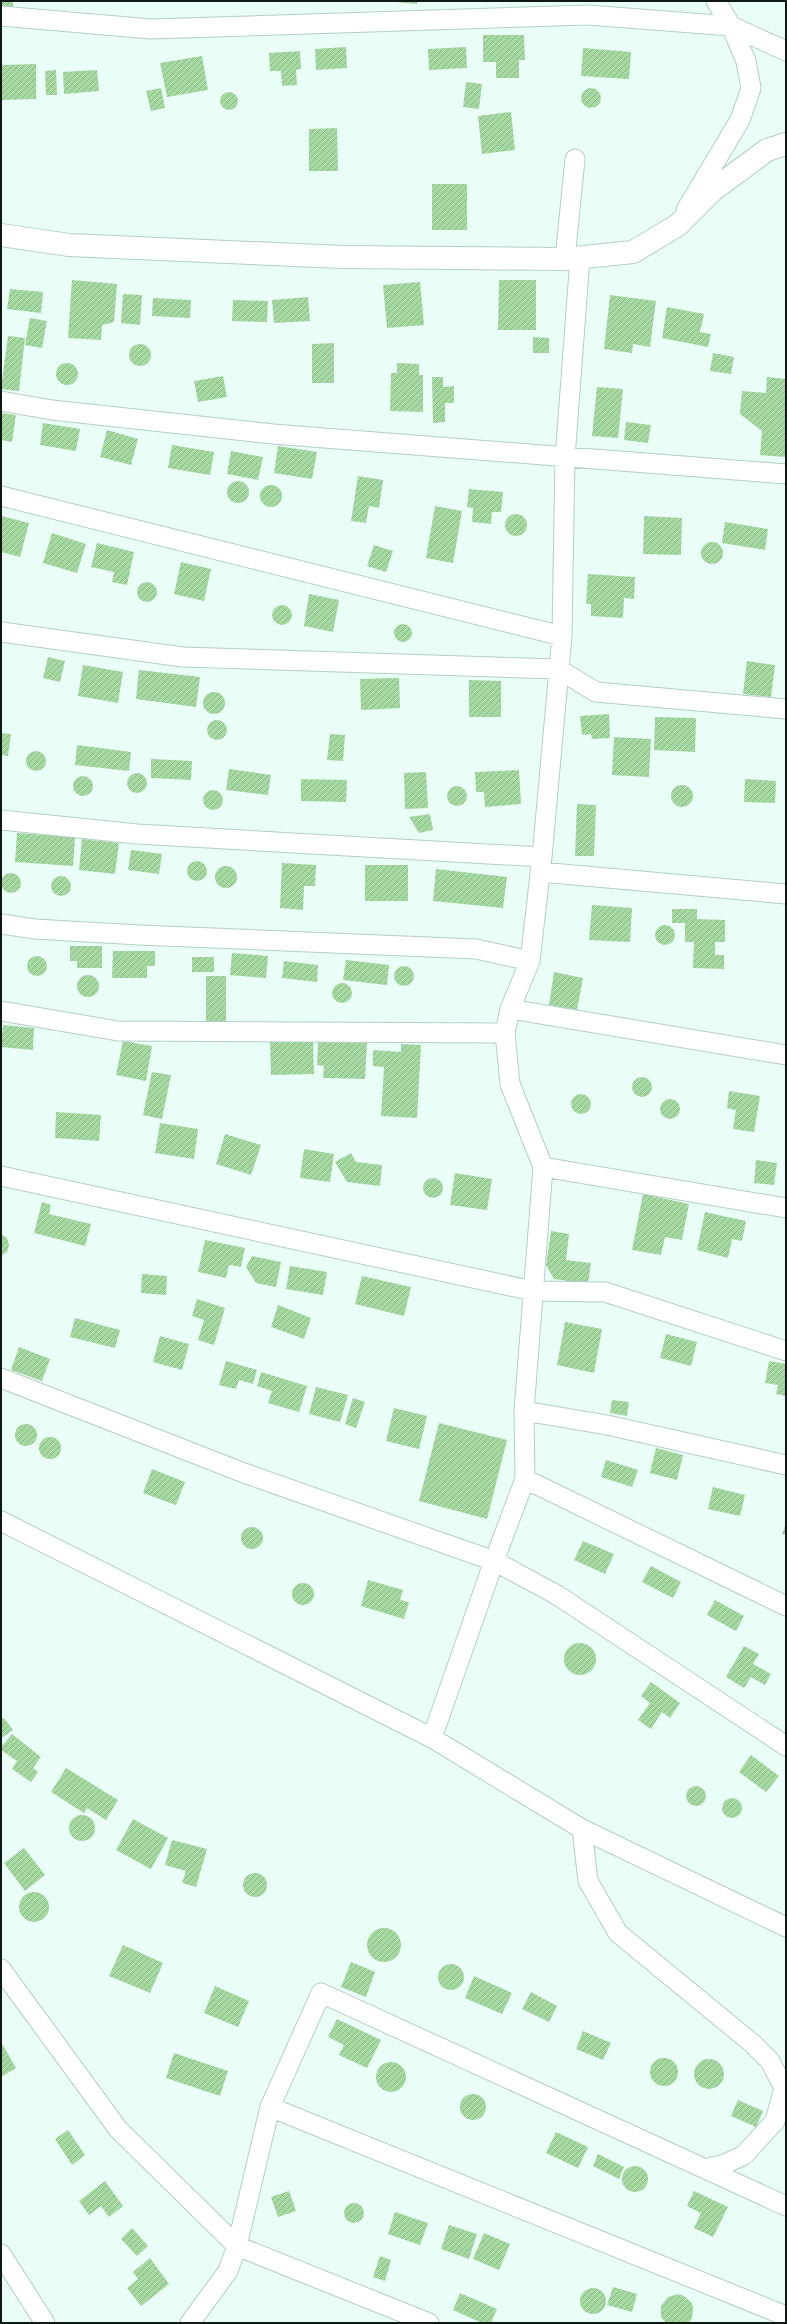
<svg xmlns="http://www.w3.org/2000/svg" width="787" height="2324" font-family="'PT Sans',sans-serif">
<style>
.building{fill:url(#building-hatch)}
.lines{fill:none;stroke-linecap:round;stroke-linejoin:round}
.minor-casing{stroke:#b4cfc6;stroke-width:21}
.tertiary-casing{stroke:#b4cfc6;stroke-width:24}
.minor{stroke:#fff;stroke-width:19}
.tertiary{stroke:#fff;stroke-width:22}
</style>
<defs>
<pattern id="building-hatch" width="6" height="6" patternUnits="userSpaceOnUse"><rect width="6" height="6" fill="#a6d9a1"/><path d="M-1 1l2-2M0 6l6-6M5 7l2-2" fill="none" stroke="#8eba8a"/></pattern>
</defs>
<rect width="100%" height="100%" fill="#e8fef6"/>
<path class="building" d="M1,1H13V8H1Z
M397,1H417V4L397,2Z
M483,35H524L525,60H519V78H496V62H483Z
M346,47L347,68L316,70L315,49Z
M466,47L467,68L429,70L428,49Z
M583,48L631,52L629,79L581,76Z
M300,51L301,69L296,70L297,85L282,86L281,71H270L269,53Z
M202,56L208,90L167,97L160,63Z
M36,64V99L1,100V65Z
M56,70L57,95H46L45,71Z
M97,70L99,91L64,94L63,72Z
M466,82L482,84L479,109L463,107Z
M581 98a10 10 0 1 1 20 0a10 10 0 1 1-20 0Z
M161,88L165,108L151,111L146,91Z
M220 101a9 9 0 1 1 18 0a9 9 0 1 1-18 0Z
M511,112L515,150L482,154L478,116Z
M337,128L338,171H309V129Z
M432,184H467V230H432Z
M72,280L117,284L114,322L102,325L101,340L68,338Z
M499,280H536V330H498Z
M420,282L424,325L387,328L383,285Z
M10,289L43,292L41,313L7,309Z
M123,294L142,295L140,325L121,323Z
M610,295L656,301L650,347L633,344L632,353L604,349Z
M308,297L310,321L274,323L272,300Z
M153,298L191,300L190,318L152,316Z
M233,300L268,301L267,322L232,321Z
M667,307L704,314L700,332L711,334L708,347L662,338Z
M30,318L47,321L42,348L25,345Z
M8,336L25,338L19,391L1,389Z
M533,337L549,338V353H533Z
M334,343V383H312V344Z
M129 355a11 11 0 1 1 22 0a11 11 0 1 1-22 0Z
M713,353L734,357L731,374L710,371Z
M56 374a11 11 0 1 1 22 0a11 11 0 1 1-22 0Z
M397,363L419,364V375H423V412L390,411L391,373H397Z
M223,376L227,397L198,402L194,381Z
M432,377H443V387L454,386V403H445V422L433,423Z
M767,377L786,379V457L760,455L762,431L740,414L742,391L766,393Z
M597,387L623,389L618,438L592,436Z
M1,413L16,415L12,442L1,440Z
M626,422L651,425L648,443L624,440Z
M43,423L80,429L76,451L40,445Z
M107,430L138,439L131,465L100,457Z
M172,445L214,452L210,475L168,468Z
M278,446L317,452L312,479L274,473Z
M231,451L263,457L258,480L227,474Z
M358,476L383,480L379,508L369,506L366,523L351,521Z
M227 492a11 11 0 1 1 22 0a11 11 0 1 1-22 0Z
M260 496a11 11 0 1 1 22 0a11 11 0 1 1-22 0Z
M469,489L503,492L501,512H492L491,524L472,522L473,508L467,507Z
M435,506L462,511L453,563L426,558Z
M505 525a11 11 0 1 1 22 0a11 11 0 1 1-22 0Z
M1,516L29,523L20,557L1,552Z
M644,516L682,518L681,555L643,554Z
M725,522L768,529L765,550L722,543Z
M52,533L86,544L77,573L43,563Z
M701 553a11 11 0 1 1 22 0a11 11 0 1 1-22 0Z
M97,543L134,552L127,585L112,582L114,572L91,567Z
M374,545L393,551L386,572L367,566Z
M181,562L211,569L204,601L174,594Z
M588,574L635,577L634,599L624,598L623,618L591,616V604H586Z
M137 592a10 10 0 1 1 20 0a10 10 0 1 1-20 0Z
M309,594L339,600L333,632L304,626Z
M272 615a10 10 0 1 1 20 0a10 10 0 1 1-20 0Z
M394 633a9 9 0 1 1 18 0a9 9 0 1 1-18 0Z
M48,657L65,661L60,682L43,678Z
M747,661L775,665L771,697L743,694Z
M83,665L123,672L118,703L78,696Z
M139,670L200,677L196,707L136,699Z
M399,678L400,708L361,710L360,679Z
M469,680L501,681V717H469Z
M203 703a11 11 0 1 1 22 0a11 11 0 1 1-22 0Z
M609,714L610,738L592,739L591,734L582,735L580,716Z
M655,717L696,718L695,752L654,750Z
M207 730a10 10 0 1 1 20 0a10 10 0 1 1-20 0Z
M1,733L11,734L8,756L1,755Z
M330,734L345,735L343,761L327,760Z
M614,737L651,739L649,777L612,775Z
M77,745L131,752L129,771L75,765Z
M26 761a10 10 0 1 1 20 0a10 10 0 1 1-20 0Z
M151,759L192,761L191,780L151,778Z
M229,769L271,775L268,795L226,790Z
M519,770L521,804L485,807L484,792H476L475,772Z
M426,772L428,808L405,809L404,773Z
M127 783a10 10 0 1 1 20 0a10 10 0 1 1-20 0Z
M73 786a10 10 0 1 1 20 0a10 10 0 1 1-20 0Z
M301,779L347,780L346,802L301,801Z
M745,779L776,781L775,803L744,802Z
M671 796a11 11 0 1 1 22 0a11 11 0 1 1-22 0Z
M447 796a10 10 0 1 1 20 0a10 10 0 1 1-20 0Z
M203 800a10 10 0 1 1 20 0a10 10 0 1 1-20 0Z
M577,804L596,805L594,856H575Z
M430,814L433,830L419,833L409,817Z
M17,833L75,837L73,866L15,862Z
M82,839L119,843L115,874L79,870Z
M131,850L162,854L159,874L128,870Z
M187 871a10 10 0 1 1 20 0a10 10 0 1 1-20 0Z
M282,863L316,865L315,886H304L303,910L280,908Z
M365,865H408V901H365Z
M215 877a11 11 0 1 1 22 0a11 11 0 1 1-22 0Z
M436,869L507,877L503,908L433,901Z
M1 883a10 10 0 1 1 20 0a10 10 0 1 1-20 0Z
M51 886a10 10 0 1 1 20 0a10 10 0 1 1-20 0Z
M592,905L632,908L630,942L589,940Z
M672,909H697V919L725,920V942H715V955H724V969L693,968L694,942H685V923H672Z
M655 935a10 10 0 1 1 20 0a10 10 0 1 1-20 0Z
M70,946H102V968H77V961H70Z
M113,951H155V966H147V978H112Z
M232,953L268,956L266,978L230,975Z
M27 966a10 10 0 1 1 20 0a10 10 0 1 1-20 0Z
M192,957H214V972H192Z
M346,960L389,965L387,985L343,980Z
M284,961L318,965L317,982L282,978Z
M394 976a10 10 0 1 1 20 0a10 10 0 1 1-20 0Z
M554,972L583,978L577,1010L549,1005Z
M77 986a11 11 0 1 1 22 0a11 11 0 1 1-22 0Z
M206,976H226V1022L206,1021Z
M332 993a10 10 0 1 1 20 0a10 10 0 1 1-20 0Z
M3,1025L34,1028L33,1050L1,1047Z
M313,1040L314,1074L271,1075L270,1041Z
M123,1041L152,1046L146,1081L116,1075Z
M318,1042L367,1043L365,1079L323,1078L324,1066L317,1065Z
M401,1044L421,1045L417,1118L381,1116L384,1067L373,1066V1050L401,1052Z
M152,1072L171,1075L162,1119L143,1115Z
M632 1087a10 10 0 1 1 20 0a10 10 0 1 1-20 0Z
M729,1091L760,1096L754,1132L733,1129L736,1110L727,1108Z
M571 1104a10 10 0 1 1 20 0a10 10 0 1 1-20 0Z
M660 1109a10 10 0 1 1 20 0a10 10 0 1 1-20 0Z
M56,1112L101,1115L99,1141L55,1138Z
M160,1123L198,1129L194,1159L155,1153Z
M225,1134L261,1145L251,1175L216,1164Z
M304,1149L334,1154L330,1182L300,1178Z
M351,1153L356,1162L382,1165L380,1186L347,1182L335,1162Z
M756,1160L777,1163L774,1185L754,1183Z
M455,1173L492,1179L487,1210L450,1205Z
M423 1188a10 10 0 1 1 20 0a10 10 0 1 1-20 0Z
M643,1194L689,1204L682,1240L665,1237L661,1255L632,1250Z
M42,1202L51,1205L49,1214L91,1224L85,1246L34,1233Z
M705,1212L746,1221L742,1241L732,1239L728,1258L697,1250Z
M551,1231L569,1234L566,1260L591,1263L588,1284L554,1279L546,1265Z
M1,1234L7,1238L9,1245L7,1252L1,1256Z
M205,1240L245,1248L241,1267L229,1265L226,1278L198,1272Z
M252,1256L281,1262L276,1287L256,1283L246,1267Z
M290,1266L327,1272L323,1295L286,1289Z
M142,1274L167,1276L166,1295L141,1293Z
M362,1276L411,1287L404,1316L355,1304Z
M197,1299L225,1308L214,1345L198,1340L204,1320L192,1316Z
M278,1305L311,1318L304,1339L271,1327Z
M75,1318L120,1330L115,1348L70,1337Z
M565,1322L602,1329L594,1373L557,1365Z
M666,1334L697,1342L691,1366L660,1358Z
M160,1336L189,1344L182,1370L153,1362Z
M19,1347L50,1359L42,1381L11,1370Z
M226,1361L257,1370L253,1384L239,1380L236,1389L219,1385Z
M769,1361L786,1364V1396L776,1394L778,1385L765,1383Z
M261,1372L307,1386L299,1412L268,1403L272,1391L257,1386Z
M316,1387L348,1395L340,1422L309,1414Z
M353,1398L365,1402L356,1428L345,1424Z
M612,1400L629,1402L627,1416L610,1413Z
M394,1408L427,1416L419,1449L386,1441Z
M439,1423L507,1440L487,1519L419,1501Z
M15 1435a11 11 0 1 1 22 0a11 11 0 1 1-22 0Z
M39 1448a11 11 0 1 1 22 0a11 11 0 1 1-22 0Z
M656,1448L683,1455L677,1480L650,1473Z
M606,1460L638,1470L632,1487L601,1477Z
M152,1469L185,1482L176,1505L143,1493Z
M713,1487L745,1495L740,1516L708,1509Z
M786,1523V1535L782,1534Z
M241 1538a11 11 0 1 1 22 0a11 11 0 1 1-22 0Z
M583,1541L614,1554L605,1574L574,1560Z
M651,1566L681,1582L673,1598L642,1582Z
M368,1580L403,1590L400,1600L409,1602L404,1619L361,1606Z
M292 1594a11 11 0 1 1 22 0a11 11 0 1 1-22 0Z
M715,1600L744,1616L736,1631L707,1615Z
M564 1659a16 16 0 1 1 32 0a16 16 0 1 1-32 0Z
M744,1646L759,1654L753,1664L771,1674L765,1685L751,1677L744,1688L726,1677Z
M651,1682L680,1703L670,1718L662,1712L651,1729L638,1720L650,1703L641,1696Z
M4,1718L13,1730L1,1738V1720Z
M12,1734L41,1757L33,1768L38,1772L31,1782L12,1769L17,1761L1,1750V1747Z
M751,1755L779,1776L766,1792L739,1772Z
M66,1768L118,1800L106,1820L87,1808L84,1813L51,1792Z
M686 1796a10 10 0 1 1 20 0a10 10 0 1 1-20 0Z
M722 1808a10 10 0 1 1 20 0a10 10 0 1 1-20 0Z
M69 1828a13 13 0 1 1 26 0a13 13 0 1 1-26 0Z
M133,1819L168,1838L151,1869L116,1850Z
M172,1840L207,1849L196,1887L182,1883L186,1871L165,1865Z
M24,1848L45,1875L25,1891L4,1863Z
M243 1885a12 12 0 1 1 24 0a12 12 0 1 1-24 0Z
M19 1907a15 15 0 1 1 30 0a15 15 0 1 1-30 0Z
M367 1945a17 17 0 1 1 34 0a17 17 0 1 1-34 0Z
M123,1945L163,1963L150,1993L109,1976Z
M351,1962L375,1972L366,1997L341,1987Z
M438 1977a13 13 0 1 1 26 0a13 13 0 1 1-26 0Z
M474,1976L512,1993L502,2014L465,1998Z
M215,1986L249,2001L238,2027L204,2013Z
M531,1992L557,2006L549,2022L522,2009Z
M337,2019L381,2040L367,2068L339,2055L344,2045L328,2037Z
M583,2031L611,2043L603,2060L576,2049Z
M1,2042L16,2068L1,2077Z
M174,2053L228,2071L220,2096L166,2078Z
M650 2072a14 14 0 1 1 28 0a14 14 0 1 1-28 0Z
M694 2074a15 15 0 1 1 30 0a15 15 0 1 1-30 0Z
M376 2077a15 15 0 1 1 30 0a15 15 0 1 1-30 0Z
M460 2107a13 13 0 1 1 26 0a13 13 0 1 1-26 0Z
M738,2100L763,2111L756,2127L731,2116Z
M68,2130L85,2155L72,2165L55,2139Z
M556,2132L588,2147L578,2168L546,2153Z
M598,2154L624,2167L619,2179L593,2166Z
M622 2179a13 13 0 1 1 26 0a13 13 0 1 1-26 0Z
M105,2181L123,2206L109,2217L101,2206L89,2215L79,2201Z
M289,2191L296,2211L278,2217L271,2197Z
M694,2191L728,2207L713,2237L694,2228L701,2213L687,2206Z
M344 2213a10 10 0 1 1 20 0a10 10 0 1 1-20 0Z
M395,2212L428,2223L420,2245L388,2234Z
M449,2225L477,2234L469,2259L441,2249Z
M132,2228L148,2246L137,2256L121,2239Z
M484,2233L510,2244L499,2270L473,2259Z
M380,2256L391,2260L385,2281L373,2277Z
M150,2258L169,2284L141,2306L127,2288L138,2279L133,2272Z
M613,2287L637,2294L632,2312L607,2305Z
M580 2301a13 13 0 1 1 26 0a13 13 0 1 1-26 0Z
M460,2293L497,2309L491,2323H482L453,2310Z
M678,2294L684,2296L692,2303L693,2308L692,2319L688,2323H666L661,2317V2306L668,2297Z"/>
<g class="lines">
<g class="minor-casing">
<path id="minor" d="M716,1L731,26L786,51
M1,16L151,29L588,15L731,26L746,61L751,88L740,120L686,210
M565,259L575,159
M1,401L52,410L273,434L786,474
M1,496L562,636
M1,632L183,657L558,669L596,692L786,709
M1,820L137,834L542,857
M540,872L786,894
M1,924L35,929L139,935L476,949L530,961
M510,1009L786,1055
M1,1011L118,1031L505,1033
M543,1167L786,1208
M1,1176L533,1291L605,1292L786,1351
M1,1378L244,1473L494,1561L557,1595L786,1746
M524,1411L607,1425L786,1465
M525,1479L786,1606
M1,1521L432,1738L582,1829L786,1927
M432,1738L494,1561L525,1479L524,1411L543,1167L510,1084L505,1033L510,1009L530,961L542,857L562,636L565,458L580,258
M582,1829L588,1881L618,1933L753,2044L770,2061L784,2088L775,2121L744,2155L725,2164L705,2169
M1,1969L118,2129L237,2246L429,2323
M270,2107L786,2316
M1,2254L45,2323
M190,2323L228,2271L237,2246L270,2107L321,1993L786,2206"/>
</g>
<g class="tertiary-casing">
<path id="tertiary" d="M1,235L69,245L342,257L565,259L633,252L678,225L713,190L767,150L786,144"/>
</g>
<use href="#minor" class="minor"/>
<use href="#tertiary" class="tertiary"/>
</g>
<rect width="787" height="2324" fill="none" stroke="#0f1815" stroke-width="4"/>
</svg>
